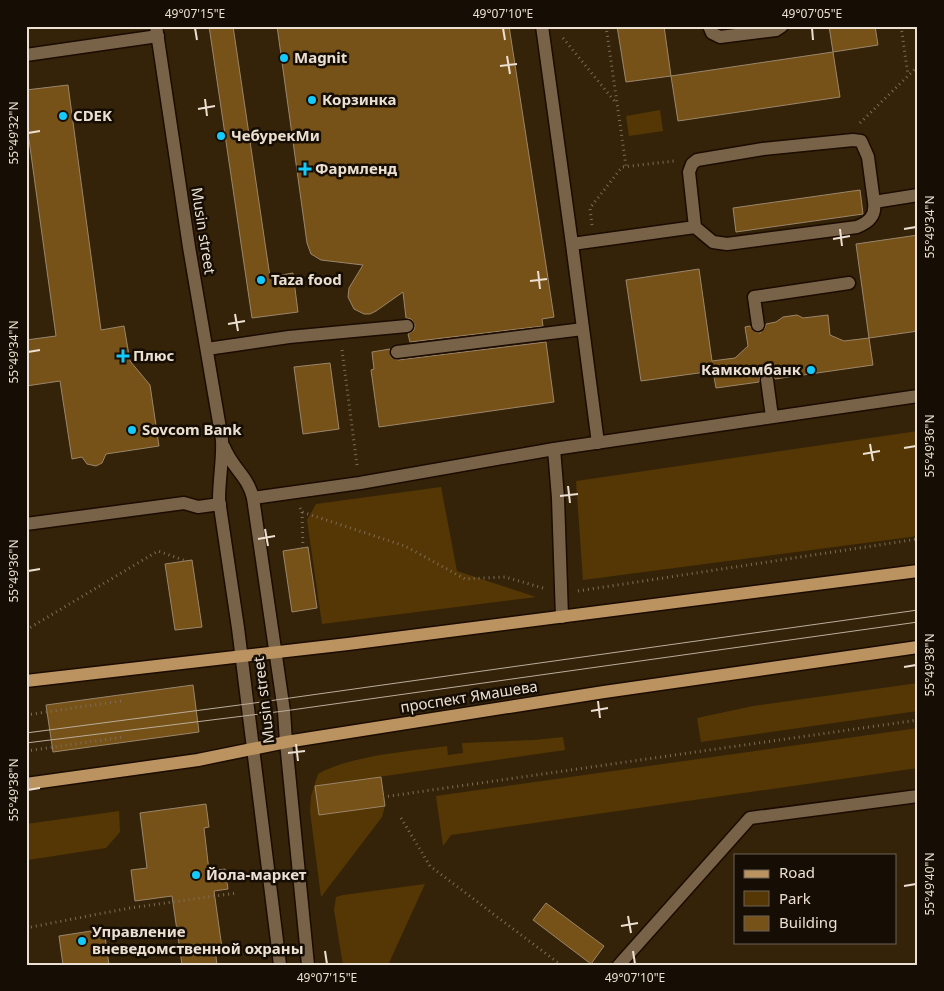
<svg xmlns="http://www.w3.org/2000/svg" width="944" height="991" font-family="'Noto Sans',sans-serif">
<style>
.green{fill:#543704}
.building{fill:#765118;stroke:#9b866b}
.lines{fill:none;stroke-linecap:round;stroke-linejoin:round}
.service-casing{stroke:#1b0b00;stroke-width:15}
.tertiary-casing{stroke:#1b0b00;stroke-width:15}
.primary-casing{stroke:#1b0b00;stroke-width:15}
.path{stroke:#7c6d57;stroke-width:3;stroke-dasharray:1 4;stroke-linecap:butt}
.service{stroke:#786349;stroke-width:12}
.tertiary{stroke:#786349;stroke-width:12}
.primary{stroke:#ba9360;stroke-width:12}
.tram{stroke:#bbad9c;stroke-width:1}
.ticks{fill:none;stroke:#ece0d2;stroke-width:2}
.poi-dot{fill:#14cafb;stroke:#160e05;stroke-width:2}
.labels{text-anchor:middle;stroke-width:5;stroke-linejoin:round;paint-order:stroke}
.poi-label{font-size:15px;font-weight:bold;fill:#ece0d2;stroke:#160e05;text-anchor:start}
.street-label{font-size:15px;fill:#ece0d2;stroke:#160e05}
.neatline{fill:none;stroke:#ece0d2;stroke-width:2}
.ticks-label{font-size:12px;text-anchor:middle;fill:#ece0d2}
</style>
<rect width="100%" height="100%" fill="#342309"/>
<path class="green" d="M660,110L663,131L629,136L626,116Z
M918,431V536L583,580L576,481Z
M441,487L457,571L536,597L322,624L307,520L316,504Z
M918,683V711L701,742L697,718L753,706Z
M918,728V768L451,835L443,846L436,796Z
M563,737L565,750L316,786L319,815L385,806L382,817L321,897L310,811L311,796L318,774C348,756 411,751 447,746L448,755L463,753L462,743L534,740Z
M119,811L120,832L106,848L28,860L26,859V824Z
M425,884L388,965H343L334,910L336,897L343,895Z"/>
<path class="building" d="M209,26H233L270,277L293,273L298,312L252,318Z
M277,26H509L554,317L542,319L543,326L410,342L408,334L414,330L415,325L411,319L406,318L403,292L376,311L370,314H364L354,309L348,297L349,288L363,265L321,260L311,254L307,243Z
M617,26H664L671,76L626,82Z
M829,26H875L878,45L833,52Z
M833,52L840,97L678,121L671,76Z
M68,85L101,330L124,326L130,361L150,385L159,446L106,454L102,463L96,466L87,464L82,457L72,459L60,381L26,386V340L56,336L26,118V90Z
M860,190L863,214L736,232L733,208Z
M918,235V331L869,338L856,244Z
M699,269L712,361L735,358L748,346L745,327L750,326L755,332L760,333L765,328L766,324L776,322L783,317L797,315L803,318L828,315L830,335L844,341L869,338L873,365L775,379L771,373L765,372L760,376L759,382L716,388L713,371L641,381L626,280Z
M546,342L554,402L379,427L371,370L374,369L372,352L390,349L391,357L398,360Z
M330,363L339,429L303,434L294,367Z
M308,547L317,608L292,612L283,551Z
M192,560L202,627L175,630L165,564Z
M193,685L199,732L53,752L46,705Z
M381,777L385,806L319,815L315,786Z
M206,804L209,827L204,828L209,871L225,869L228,889L214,891L222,948L215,949L217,965H182L172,896L135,901L131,870L147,868L140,813Z
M546,903L604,946L591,964L533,920Z
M104,929L109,965H63L59,936Z"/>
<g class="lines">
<g class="service-casing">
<path id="service" d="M542,26L572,244
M709,26L712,33L720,37L776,30L782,26
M26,55L158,36
M695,227L689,172L692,164L697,160L763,149L853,140L861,141L868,157L874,202
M758,325L754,297L849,283
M207,349L289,337L407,326
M397,352L583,329
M767,380L772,417
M598,443L572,244L695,227L713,242L727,244L857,227C869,222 876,216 874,202L918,195
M554,449L558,498L562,617
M253,498L360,483L554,449L918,396
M26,524L184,503L198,507L220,504
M619,965L750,818L918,796"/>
</g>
<g class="tertiary-casing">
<path id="tertiary" d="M156,26L189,247L222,440C223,460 219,479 219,500L238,628L280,965
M224,447C232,468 248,476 253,498L284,711L286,742L308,965"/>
</g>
<g class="primary-casing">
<path id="primary" d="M26,681L348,644L918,571
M26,784L198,760L286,742L604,692L918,647"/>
</g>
<path class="path" d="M606,26L626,166
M901,26L908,75
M563,38L616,103
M860,123L918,66
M592,225L590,208L622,167L674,161
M342,350L357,465
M300,508L302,512L405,546L465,579L505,577L543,588
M302,512L303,548
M578,591L918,539
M26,630L158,551L186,561
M26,715L121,701
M26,751L124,737
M383,797L918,720
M401,818L430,866L561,965
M26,928L130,908L237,893"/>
<use href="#service" class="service"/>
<use href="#tertiary" class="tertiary"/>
<use href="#primary" class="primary"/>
<path class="tram" d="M26,733L247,704L918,610
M26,743L284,711L918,622"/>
</g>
<path class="ticks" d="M195,28L197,40M503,28L505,40M812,28L813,40M507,56L510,74M500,66L517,64M205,99L207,116M198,109L215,106M28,133L40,131M840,229L842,246M904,229L916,227M833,239L850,236M538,271L540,289M530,281L547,279M235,314L238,331M228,324L245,321M28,352L40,350M870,444L873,461M904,448L916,446M863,454L880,451M568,486L570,503M560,496L578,494M265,529L268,546M258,539L275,536M28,571L40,569M904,667L916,665M598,701L600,718M591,711L608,708M296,744L298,761M288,753L305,751M28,790L40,788M904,886L916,884M628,916L631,933M621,926L638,923M325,951L327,964M633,951L635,964"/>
<g class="poi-dot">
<circle cx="284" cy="58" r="5"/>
<circle cx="312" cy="100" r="5"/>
<circle cx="63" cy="116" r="5"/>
<circle cx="221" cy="136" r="5"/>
<path d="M302.5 161.5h5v5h5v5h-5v5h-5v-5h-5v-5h5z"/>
<circle cx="261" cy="280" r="5"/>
<path d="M120.5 348.5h5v5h5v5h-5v5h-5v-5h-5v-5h5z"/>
<circle cx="811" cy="370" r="5"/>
<circle cx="132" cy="430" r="5"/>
<circle cx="196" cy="875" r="5"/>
<circle cx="82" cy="941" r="5"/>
</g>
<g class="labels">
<g class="poi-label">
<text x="294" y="63">Magnit</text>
<text x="322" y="105">Корзинка</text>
<text x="73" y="121">CDEK</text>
<text x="231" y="141">ЧебурекМи</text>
<text x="315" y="174">Фармленд</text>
<text x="271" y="285">Taza food</text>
<text x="133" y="361">Плюс</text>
<text x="801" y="375" text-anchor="end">Камкомбанк</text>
<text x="142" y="435">Sovcom Bank</text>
<text x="206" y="880">Йола-маркет</text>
<text x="92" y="937">Управление<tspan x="92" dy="17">вневедомственной охраны</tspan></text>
</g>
<g class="street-label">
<text transform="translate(203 231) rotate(81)" y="5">Musin street</text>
<text transform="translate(469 697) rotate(-9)" y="5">проспект Ямашева</text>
<text transform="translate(264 700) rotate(-97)" y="5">Musin street</text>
</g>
</g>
<rect width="944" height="991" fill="none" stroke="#160e05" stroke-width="55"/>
<rect x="734" y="854" width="162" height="90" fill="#160e05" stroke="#6c6257"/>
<rect x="744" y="870" width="25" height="8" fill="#ba9360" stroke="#6c6257"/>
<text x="779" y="878" font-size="15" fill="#ece0d2">Road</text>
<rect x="744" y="891" width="25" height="15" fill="#543704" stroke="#6c6257"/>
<text x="779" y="904" font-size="15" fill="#ece0d2">Park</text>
<rect x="744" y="916" width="25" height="15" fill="#765118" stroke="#6c6257"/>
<text x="779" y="928" font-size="15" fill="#ece0d2">Building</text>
<rect x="28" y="28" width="888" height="936" class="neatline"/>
<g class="ticks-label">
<text x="195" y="18">49°07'15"E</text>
<text x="503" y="18">49°07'10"E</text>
<text x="812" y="18">49°07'05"E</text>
<text transform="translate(14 133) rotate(-90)" y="4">55°49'32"N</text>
<text transform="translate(930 227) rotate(-90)" y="4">55°49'34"N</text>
<text transform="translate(14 352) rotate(-90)" y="4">55°49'34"N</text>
<text transform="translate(930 446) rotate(-90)" y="4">55°49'36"N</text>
<text transform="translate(14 571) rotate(-90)" y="4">55°49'36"N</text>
<text transform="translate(930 665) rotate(-90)" y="4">55°49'38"N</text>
<text transform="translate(14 790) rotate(-90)" y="4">55°49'38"N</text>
<text transform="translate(930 884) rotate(-90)" y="4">55°49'40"N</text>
<text x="327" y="982">49°07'15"E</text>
<text x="635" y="982">49°07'10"E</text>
</g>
</svg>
